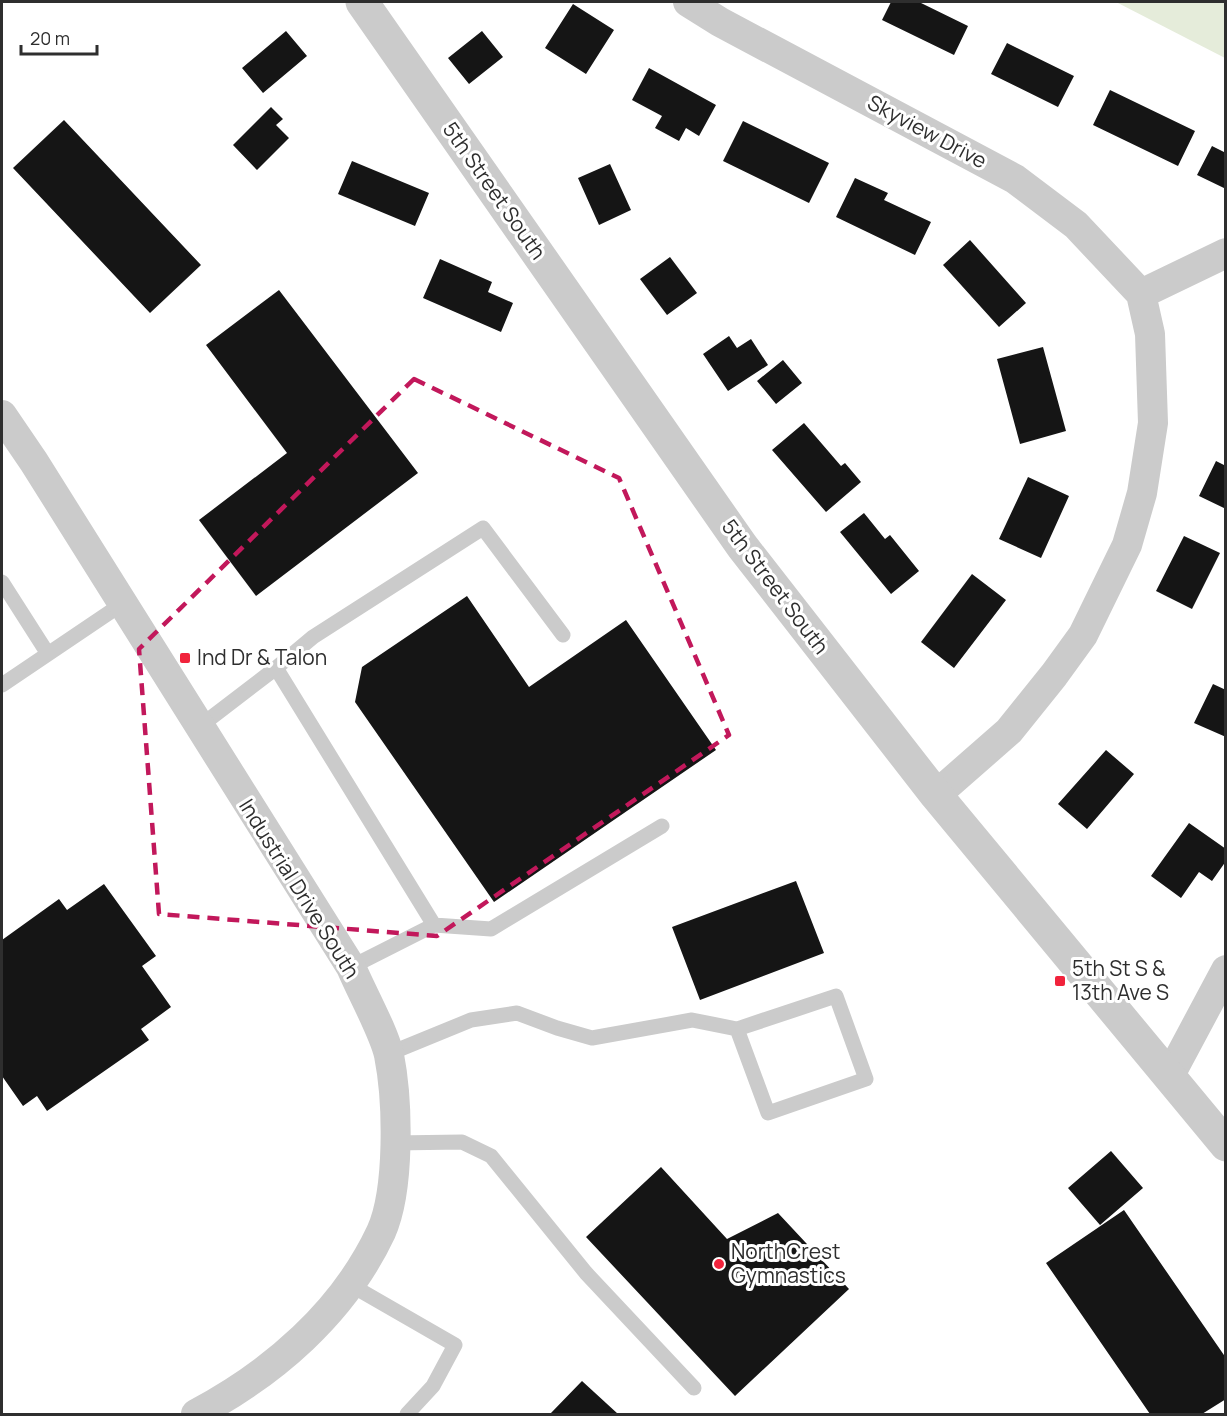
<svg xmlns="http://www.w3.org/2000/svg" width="1227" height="1416" font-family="Manrope,sans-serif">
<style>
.green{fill:#e5ecda}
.building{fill:#151515}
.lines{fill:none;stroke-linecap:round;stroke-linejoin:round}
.service{stroke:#cbcbcb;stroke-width:15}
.minor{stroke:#cbcbcb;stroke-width:30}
.tertiary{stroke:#cbcbcb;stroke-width:33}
.marked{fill:none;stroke:#c2185b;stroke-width:4.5;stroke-dasharray:12 8;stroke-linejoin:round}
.poi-dot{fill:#f1233c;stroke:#fff;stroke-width:2}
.labels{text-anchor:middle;stroke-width:6;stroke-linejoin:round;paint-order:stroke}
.street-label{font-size:21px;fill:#2e2e2e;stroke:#fff}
.poi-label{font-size:21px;fill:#2e2e2e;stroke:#fff;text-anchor:start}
</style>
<rect width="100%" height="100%" fill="#fff"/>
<path class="green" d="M1116,2H1225V58Z"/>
<path class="building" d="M891,2H919L968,26L954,55L882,20Z
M573,4L614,30L586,74L545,48Z
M286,31L307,56L263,93L242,68Z
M482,31L503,57L469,84L448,58Z
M1007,43L1074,76L1058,107L991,74Z
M649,68L716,105L699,136L686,128L679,141L655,128L662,116L632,100Z
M1110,90L1195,131L1178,166L1093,125Z
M271,107L283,119L276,125L289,138L257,170L233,145Z
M64,120L201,265L150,313L13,168Z
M743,121L829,163L809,203L723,161Z
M1212,146L1226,153V189L1197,175Z
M352,161L429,193L415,226L338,194Z
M610,164L631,210L599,225L578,178Z
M855,178L888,193L884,200L931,222L915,255L836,217Z
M970,240L1026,303L999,327L943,265Z
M670,257L697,293L667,315L640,279Z
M440,259L492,282L488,292L513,303L501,332L423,298Z
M279,290L418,473L256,596L199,520L287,453L206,345Z
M729,336L737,348L751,339L768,365L728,391L703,354Z
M1043,347L1066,431L1020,444L997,359Z
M783,360L802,383L776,404L757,381Z
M804,423L841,466L845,463L861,482L826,512L772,450Z
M1216,461L1226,466V509L1199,496Z
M1028,477L1069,496L1041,558L999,539Z
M864,513L885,539L890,535L919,571L891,594L840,532Z
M1184,536L1220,553L1192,609L1156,591Z
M972,574L1006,600L954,668L921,642Z
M467,596L529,687L626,620L716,750L494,902L355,702L362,667Z
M1213,684L1226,690V737L1194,723Z
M1106,750L1134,774L1087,829L1058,804Z
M1189,823L1226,849V861L1212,881L1199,872L1181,898L1151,876Z
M796,881L824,953L700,1000L672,927Z
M104,884L156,956L142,966L171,1007L141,1029L149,1040L47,1111L37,1096L23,1106L2,1076V940L59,899L67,910Z
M1111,1151L1143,1188L1100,1225L1068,1188Z
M661,1167L727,1239L778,1213L849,1289L735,1396L586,1237Z
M1124,1210L1226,1358V1399L1202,1414H1150L1046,1263Z
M582,1381L618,1414H550Z"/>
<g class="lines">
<path class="service" d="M2,582L48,654
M276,668L313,637L483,528L563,635
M2,685L122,604
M199,727L276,668L434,925L351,967
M434,925L491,929L662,826
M388,1054L471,1020L517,1013L557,1028L592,1038L692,1020L737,1029L836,996L866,1079L768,1113L737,1029
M394,1143L462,1142L491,1156L586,1273L694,1388
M349,1284L455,1345L433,1386L407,1414"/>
<path class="minor" d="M688,2L720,22L1015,179L1076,225L1141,294L1150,334L1153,423L1142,493L1127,545L1083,635L1054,675L1009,731L936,795
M1141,294L1226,253
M2,415L34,462L351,967C361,991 384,1032 389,1055C398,1101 400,1190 381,1232C343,1313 273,1373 196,1414
M1170,1075L1226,970"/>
<path class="tertiary" d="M362,2L742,546L936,795L1226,1145"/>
</g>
<path class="marked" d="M414,379L619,478L729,735L437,936L159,914L139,649Z"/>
<g class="poi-dot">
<rect x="179" y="652" width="12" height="12" rx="3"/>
<rect x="1054" y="975" width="12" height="12" rx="3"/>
<circle cx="719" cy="1264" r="6"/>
</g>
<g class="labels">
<g class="street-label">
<text transform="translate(927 132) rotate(28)" y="7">Skyview Drive</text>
<text transform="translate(494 191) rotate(55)" y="7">5th Street South</text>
<text transform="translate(775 587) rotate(53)" y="7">5th Street South</text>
<text transform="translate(299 889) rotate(58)" y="7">Industrial Drive South</text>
</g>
<g class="poi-label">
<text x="197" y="665">Ind Dr &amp; Talon</text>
<text x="1072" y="976">5th St S &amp;<tspan x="1072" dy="24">13th Ave S</tspan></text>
<text x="731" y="1259">NorthCrest<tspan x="731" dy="24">Gymnastics</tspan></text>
</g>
</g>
<rect width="1227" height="1416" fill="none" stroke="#2e2e2e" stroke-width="6"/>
<path d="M21 45v9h76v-9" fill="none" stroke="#2e2e2e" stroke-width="3"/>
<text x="30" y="45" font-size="18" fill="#2e2e2e" stroke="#ffffff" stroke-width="4.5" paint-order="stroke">20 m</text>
</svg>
